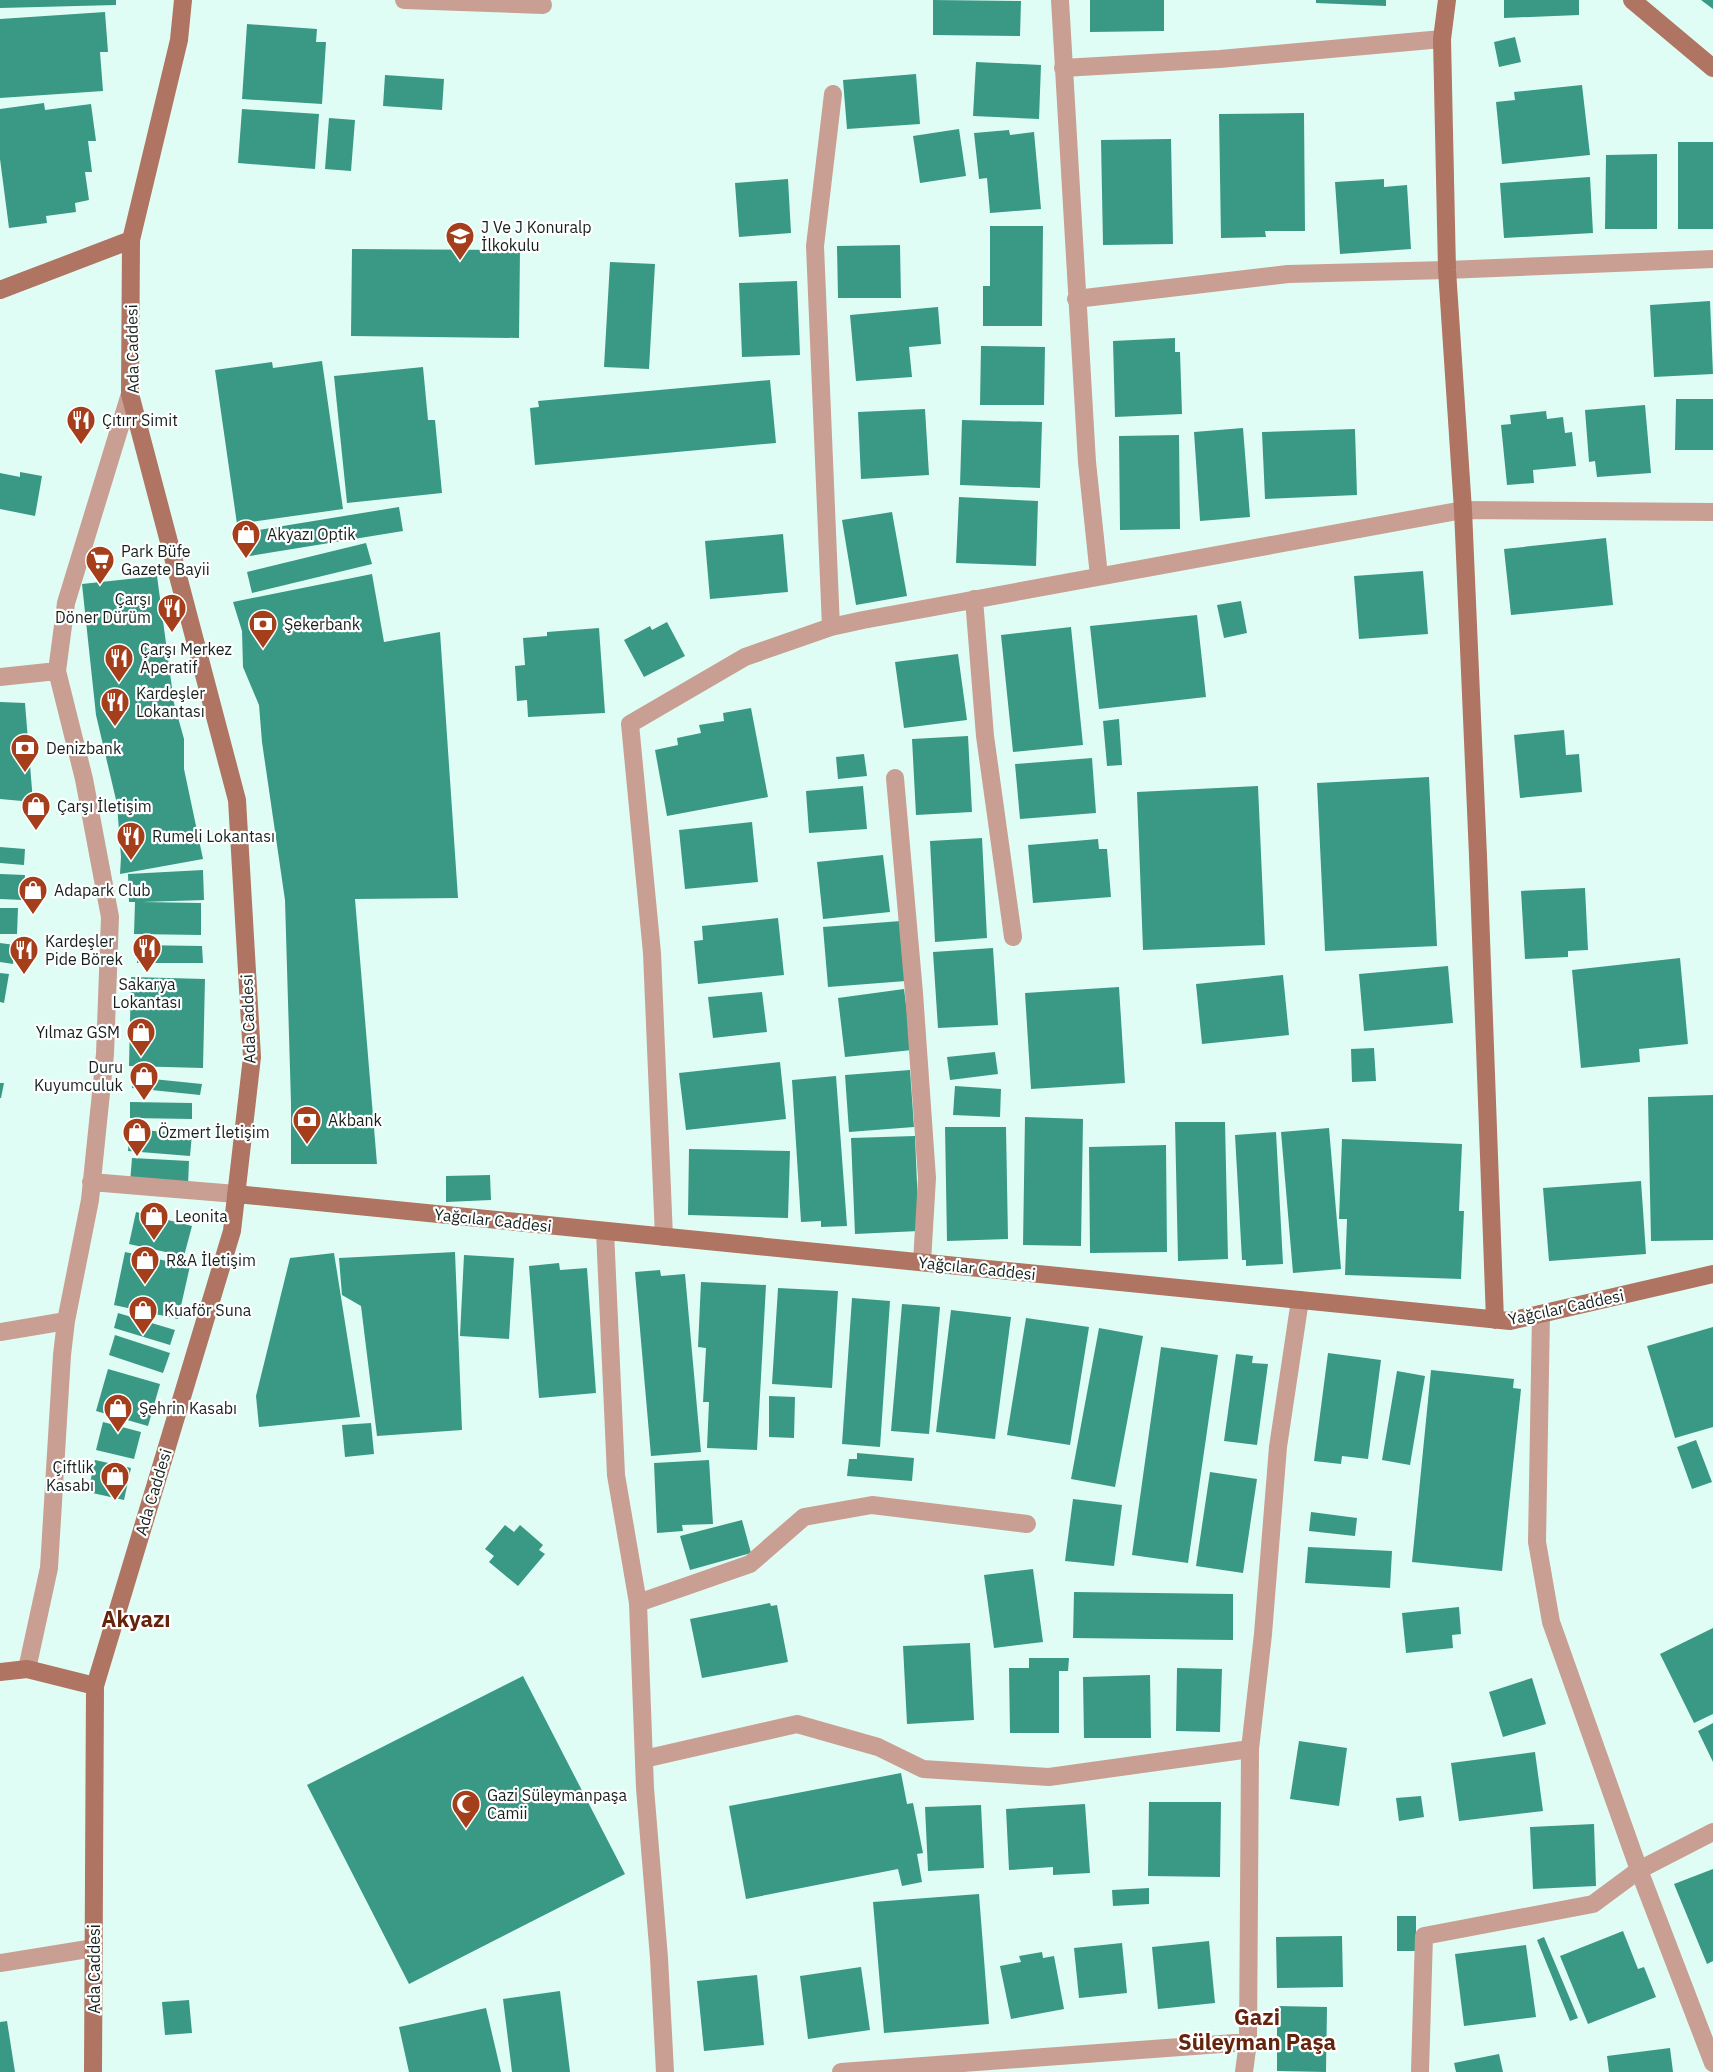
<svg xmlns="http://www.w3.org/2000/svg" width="1713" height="2072" font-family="'IBM Plex Sans',sans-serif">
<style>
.building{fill:#399985}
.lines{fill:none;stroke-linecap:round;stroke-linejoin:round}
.street{stroke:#c89f92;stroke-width:18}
.secondary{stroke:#af7462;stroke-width:18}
.labels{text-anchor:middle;stroke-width:4.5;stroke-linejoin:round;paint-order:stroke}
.poi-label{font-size:16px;fill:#16211e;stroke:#fff;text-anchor:start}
.street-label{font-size:16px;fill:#16211e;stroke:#fff}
.district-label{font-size:22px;font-weight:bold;fill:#65240e;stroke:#fff}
</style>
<rect width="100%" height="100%" fill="#e0fdf5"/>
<path class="building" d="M0,0H116V5L0,8Z
M933,0L1021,1L1020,36L933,35Z
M1090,0H1164V31L1090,32Z
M1316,0H1386V6L1316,3Z
M1504,0H1579V15L1504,18Z
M1701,0H1713V9Z
M105,12L108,52H100L103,91L0,98V19Z
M247,24L317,29L316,42H326L322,104L242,99Z
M1515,37L1521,62L1499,67L1494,42Z
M976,62L1041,65L1039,119L973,116Z
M916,74L920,124L847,129L843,80Z
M385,75L444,79L442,110L383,106Z
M1582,85L1590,155L1502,164L1496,102L1515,100L1514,92Z
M44,103L45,110L91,104L96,141H88L92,172H85L89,200L75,203L76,212L46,216L47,223L9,228L0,159V109Z
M242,109L319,114L315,169L238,163Z
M1304,113L1305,231H1265L1266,237L1221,238L1219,114Z
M329,118L355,120L351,171L325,169Z
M959,129L966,176L920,183L913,136Z
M1009,130L1010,135L1034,132L1041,209L990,213L987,178L979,179L974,133Z
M1171,139L1173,244L1103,245L1101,140Z
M1678,142H1713V229H1678Z
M1657,154V229H1605L1606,155Z
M1590,177L1593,233L1504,238L1500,183Z
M788,179L791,233L739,237L735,183Z
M1384,179V187L1407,185L1411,249L1340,254L1335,182Z
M990,226H1043L1042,326H983V286H990Z
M900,245L901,298H838L837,246Z
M352,249L520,250L519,338L351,336Z
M610,262L655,264L649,369L604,367Z
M797,281L800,355L742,357L739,283Z
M1710,301L1713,374L1654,377L1650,305Z
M938,307L941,344L909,347L912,377L856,381L850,315Z
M1175,338V352H1180L1182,414L1115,417L1113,341Z
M981,346L1045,347L1044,405H980Z
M322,361L343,509L237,524L215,370L272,362L273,368Z
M423,367L428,420H435L442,493L347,503L334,376Z
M770,380L776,443L535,465L530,408L539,407L538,401Z
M1676,399H1713V450H1675Z
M1645,405L1651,473L1597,477L1595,461L1589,462L1585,410Z
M925,409L929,475L861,479L858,412Z
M1546,411L1547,419L1563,417L1565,433L1572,432L1576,466L1533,470L1534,483L1507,485L1501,425L1511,424L1510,415Z
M962,420L1042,422L1040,488L960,485Z
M1243,428L1250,517L1200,521L1194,432Z
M1355,429L1357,495L1265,499L1262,432Z
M1179,435L1180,529L1120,530L1119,436Z
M20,472L42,476L35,516L0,509V473L20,477Z
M959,497L1038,501L1036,566L956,563Z
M399,507L403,531L244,557L240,533Z
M892,512L907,596L856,605L842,520Z
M783,534L788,592L710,599L705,541Z
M1606,538L1613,605L1511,615L1504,549Z
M366,543L372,564L252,593L247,572Z
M1423,571L1428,634L1359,639L1354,576Z
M372,574L384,642L440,632L458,898L355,899L377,1164H291V1103L285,900L262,742L259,705L243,667L242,631L233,602Z
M157,576L174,703L184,739V769L203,859L120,874L121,857L117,804L96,715L82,584Z
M1241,601L1247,633L1224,638L1217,605Z
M1197,615L1206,697L1099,709L1090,626Z
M667,622L685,656L644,677L624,640L650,626L652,630Z
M1071,627L1083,745L1013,752L1001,635Z
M599,628L605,713L528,717L527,700L517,701L515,666L525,665L523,638L547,636V632Z
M958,654L967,720L904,728L895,662Z
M0,702L25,703L33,802L0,799Z
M751,708L768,797L667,816L655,750L678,745L677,738L701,733L699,725L724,721L723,713Z
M1119,719L1122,765L1107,766L1103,721Z
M1564,730L1566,755L1579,754L1582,792L1520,798L1514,735Z
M968,736L972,812L916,815L912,739Z
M864,754L867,776L838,779L836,757Z
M1092,758L1096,813L1020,819L1015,764Z
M1429,777L1437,946L1325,951L1317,783Z
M863,786L867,829L809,833L806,791Z
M1258,786L1265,945L1143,950L1137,792Z
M752,822L758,882L685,889L679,830Z
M982,838L987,938L935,942L930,841Z
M1098,839L1099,849H1107L1111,897L1033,903L1028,845Z
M0,847L25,849L24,865L0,863Z
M883,855L890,912L823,919L817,862Z
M203,870L204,900L142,902L201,903V935L134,934L135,902H129L128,874Z
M0,874L25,875L23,900L0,899Z
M1585,888L1588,950L1568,951V957L1525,959L1521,891Z
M0,908H18L17,934H0Z
M778,918L784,975L698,984L694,941L703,940L702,926Z
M901,921L906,981L828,987L823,927Z
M0,943L15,945L13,964L0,962Z
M137,945L202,946L203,963H137Z
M993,948L998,1025L938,1028L933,952Z
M1680,958L1688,1044L1639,1049L1640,1062L1581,1068L1572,970Z
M1448,966L1453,1023L1364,1031L1359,974Z
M0,973L9,974L4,1003L0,1002Z
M1283,975L1289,1035L1202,1044L1196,984Z
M131,977L205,979L203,1068L129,1066Z
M1119,987L1125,1083L1031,1089L1025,993Z
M904,989L912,1050L845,1057L838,998Z
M762,992L767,1032L713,1038L708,997Z
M1374,1048L1376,1081L1352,1082L1351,1049Z
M995,1052L998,1074L950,1080L947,1057Z
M780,1062L786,1119L686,1130L679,1073Z
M910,1070L914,1127L849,1132L845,1075Z
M836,1076L847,1226L821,1227V1221L801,1222L792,1080Z
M133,1077L202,1084L200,1095L132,1088Z
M0,1083H4L1,1098H0Z
M955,1086L1001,1089L1000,1117L953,1115Z
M1713,1095V1240L1651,1241L1648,1097Z
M130,1102L192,1103V1119L130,1118Z
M1025,1117L1083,1119L1081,1246L1023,1245Z
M1175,1122H1225L1228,1259L1178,1261Z
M945,1127H1006L1008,1239L947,1241Z
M1329,1128L1341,1269L1293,1273L1281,1132Z
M130,1129L192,1134L190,1156L128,1151Z
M1276,1132L1283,1264L1246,1266V1260H1242L1235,1135Z
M915,1136L919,1231L855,1234L851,1138Z
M1342,1139L1462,1144L1459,1211H1464L1461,1279L1345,1275L1347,1219H1339Z
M1166,1145L1167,1252L1090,1253L1089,1147Z
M689,1149L790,1151L788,1218L688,1215Z
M132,1158L189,1161L188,1186L130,1183Z
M490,1175L491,1200L446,1202V1176Z
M1641,1181L1646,1254L1549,1261L1543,1188Z
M136,1212L192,1226L184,1256L129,1244Z
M125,1252L190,1266L178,1319L114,1305Z
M455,1252L462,1430L377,1436L361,1306L342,1295L339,1258Z
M334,1253L360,1417L259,1427L256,1396L290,1258Z
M464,1255L514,1258L509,1339L460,1336Z
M559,1263L560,1270L587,1268L596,1393L539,1398L529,1266Z
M660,1270L661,1276L685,1274L701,1452L651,1456L635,1272Z
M701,1282L766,1285L757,1450L707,1448L709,1402H703L706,1348L698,1347Z
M778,1288L838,1291L832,1388L772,1384Z
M852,1298L890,1301L880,1447L842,1444Z
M902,1304L940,1307L929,1434L891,1431Z
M951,1310L1011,1317L995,1439L936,1432Z
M118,1313L175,1330L170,1345L114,1328Z
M1026,1318L1089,1327L1070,1445L1007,1435Z
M1713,1327V1427L1675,1438L1647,1346Z
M1099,1328L1143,1336L1115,1487L1071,1479Z
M115,1335L170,1353L163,1373L109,1355Z
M1161,1347L1218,1355L1188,1563L1132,1555Z
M1328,1353L1381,1360L1368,1459L1342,1456L1341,1464L1314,1461Z
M1236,1354L1253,1356L1252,1363L1268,1364L1257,1445L1224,1441Z
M108,1369L160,1384L148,1426L96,1411Z
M1431,1370L1514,1379L1513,1388L1521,1389L1502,1571L1412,1562Z
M1397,1371L1425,1376L1410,1465L1382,1460Z
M769,1396L795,1397L794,1438L769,1437Z
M103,1422L141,1432L134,1459L96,1450Z
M371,1423L374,1454L345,1457L342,1425Z
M1696,1440L1712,1482L1692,1489L1677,1447Z
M857,1453L914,1458L912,1481L847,1476L849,1459H857Z
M95,1460L131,1468L124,1500L88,1492Z
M709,1460L713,1524L682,1525L683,1531L657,1533L654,1463Z
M1210,1472L1257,1479L1243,1573L1196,1566Z
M1073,1499L1122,1505L1114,1566L1065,1561Z
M1311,1512L1357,1518L1355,1536L1309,1531Z
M742,1520L751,1553L690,1570L680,1536Z
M505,1525L514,1532L520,1525L543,1545L539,1550L545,1554L518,1586L489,1562L494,1556L485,1549Z
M1308,1547L1392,1551L1390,1588L1305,1583Z
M1033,1569L1043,1642L994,1648L984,1575Z
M1074,1592L1233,1594V1640L1073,1638Z
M770,1603L771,1606L777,1605L788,1662L702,1678L690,1619Z
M1459,1607L1461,1634L1452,1635L1453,1648L1406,1653L1402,1613Z
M1713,1628V1714L1694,1723L1660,1654Z
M970,1643L974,1720L907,1724L903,1646Z
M1029,1658H1069L1068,1671H1059V1733H1010L1009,1668H1029Z
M1177,1668L1222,1669L1220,1732L1176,1731Z
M1150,1675L1151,1738H1084L1083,1677Z
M523,1676L625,1874L409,1984L307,1785Z
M1532,1678L1546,1724L1503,1737L1489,1692Z
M1713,1723V1762L1698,1731Z
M1299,1741L1347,1748L1339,1806L1290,1799Z
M1535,1752L1543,1811L1459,1821L1451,1763Z
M901,1773L907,1804L913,1803L923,1853L917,1854L922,1882L902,1886L898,1869L746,1899L729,1806Z
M1421,1796L1424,1817L1399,1821L1396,1798Z
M1149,1802H1221L1220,1877L1148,1876Z
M1085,1804L1090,1873L1053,1875V1867L1009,1870L1006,1809Z
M981,1805L984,1868L928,1871L925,1807Z
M1594,1824L1596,1886L1533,1889L1530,1827Z
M1713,1869V1961L1707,1964L1674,1884Z
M1149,1888V1904L1113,1906L1112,1890Z
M979,1894L989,2024L884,2033L873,1902Z
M1397,1916H1416V1951H1397Z
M1623,1931L1638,1969L1644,1967L1656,1997L1588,2024L1560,1956Z
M1342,1936L1343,1987L1277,1988L1276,1937Z
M1544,1937L1578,2018L1570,2021L1537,1940Z
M1209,1941L1215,2003L1158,2009L1152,1947Z
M1122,1943L1127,1993L1079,1998L1074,1948Z
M1526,1945L1536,2017L1464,2026L1455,1954Z
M1042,1952L1043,1958L1054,1956L1064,2009L1011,2019L1000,1966L1021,1962L1019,1956Z
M861,1967L870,2030L808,2039L800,1976Z
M757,1975L764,2045L704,2051L697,1981Z
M560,1991L570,2072H512L503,1999Z
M189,2000L192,2033L165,2035L162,2002Z
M1277,2006L1327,2007L1326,2072L1277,2071Z
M486,2008L501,2072H409L399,2027Z
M7,2021L15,2072H0V2022Z
M1670,2048L1673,2072H1609L1607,2056Z
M1499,2054L1503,2072H1456L1454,2063Z"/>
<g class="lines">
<path class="street" d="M404,0L543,5
M1060,0L1087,462L1099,576
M1063,68L1220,59L1442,39
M1076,299L1288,274L1447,270L1713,259
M974,599L985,736L1013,937
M831,627L815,246L833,94
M0,677L57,671L66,603L130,394
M895,778L914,993L927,1178L922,1262
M91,1182L236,1194
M605,1231L616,1475L638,1603L645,1788L659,1958L665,2072
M664,1237L652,953L630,724L745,657L831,627L863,620L1463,510L1713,512
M1541,1314L1537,1542L1551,1622L1639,1870L1713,2063
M0,1332L66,1321
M638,1603L750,1564L804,1517L872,1505L1027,1524
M27,1669L49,1568L62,1355L66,1321L90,1200L105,1054L110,917L84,779L57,671
M644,1759L797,1724L878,1747L923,1769L1049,1777L1250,1749
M0,1963L94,1948
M841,2072L1248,2042
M1244,2072L1248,2042L1250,1749L1263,1634L1278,1447L1300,1300
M1420,2072L1424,1936L1593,1904L1639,1870L1713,1832"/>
<path class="secondary" d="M1447,0L1442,39L1447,270L1463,510L1478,856L1495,1320
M1632,0L1713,68
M0,290L131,240
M236,1194L1510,1321L1713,1274
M0,1672L27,1669L95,1686
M93,2072L95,1686L232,1231L252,1057L237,800L130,394L131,240L179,40L183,0"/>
</g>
<defs>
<g id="school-pin" transform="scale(1.5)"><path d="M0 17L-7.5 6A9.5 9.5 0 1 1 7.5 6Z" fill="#a53e1a" stroke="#fff"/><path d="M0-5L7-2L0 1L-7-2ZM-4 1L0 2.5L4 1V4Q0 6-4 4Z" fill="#fff"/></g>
<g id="restaurant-pin" transform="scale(1.5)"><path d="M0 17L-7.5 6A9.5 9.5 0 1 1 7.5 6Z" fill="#a53e1a" stroke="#fff"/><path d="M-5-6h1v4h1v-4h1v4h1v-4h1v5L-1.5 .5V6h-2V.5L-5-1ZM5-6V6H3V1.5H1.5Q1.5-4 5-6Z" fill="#fff"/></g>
<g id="shop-pin" transform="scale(1.5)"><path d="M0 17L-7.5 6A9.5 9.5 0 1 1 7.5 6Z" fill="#a53e1a" stroke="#fff"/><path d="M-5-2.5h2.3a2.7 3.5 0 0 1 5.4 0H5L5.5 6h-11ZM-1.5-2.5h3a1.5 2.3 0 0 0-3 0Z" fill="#fff"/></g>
<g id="supermarket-pin" transform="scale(1.5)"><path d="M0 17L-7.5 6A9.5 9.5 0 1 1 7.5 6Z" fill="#a53e1a" stroke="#fff"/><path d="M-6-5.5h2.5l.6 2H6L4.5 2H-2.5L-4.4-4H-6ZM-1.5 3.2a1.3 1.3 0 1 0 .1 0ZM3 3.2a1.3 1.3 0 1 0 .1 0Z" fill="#fff"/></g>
<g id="bank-pin" transform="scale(1.5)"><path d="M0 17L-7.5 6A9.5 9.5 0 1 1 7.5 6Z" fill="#a53e1a" stroke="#fff"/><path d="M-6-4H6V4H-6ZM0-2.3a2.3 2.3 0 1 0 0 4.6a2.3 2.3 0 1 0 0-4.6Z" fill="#fff"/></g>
<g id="mosque-pin" transform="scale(1.5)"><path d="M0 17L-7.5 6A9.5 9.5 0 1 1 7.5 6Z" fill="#a53e1a" stroke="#fff"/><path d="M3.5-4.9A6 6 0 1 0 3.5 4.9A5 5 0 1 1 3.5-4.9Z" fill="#fff"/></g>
</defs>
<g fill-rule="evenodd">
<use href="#school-pin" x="460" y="236"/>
<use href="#restaurant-pin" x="81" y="420"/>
<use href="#shop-pin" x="246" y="534"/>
<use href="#supermarket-pin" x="100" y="560"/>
<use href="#restaurant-pin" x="172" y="608"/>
<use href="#bank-pin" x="263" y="624"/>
<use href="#restaurant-pin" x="119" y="658"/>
<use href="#restaurant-pin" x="115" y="702"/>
<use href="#bank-pin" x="25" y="748"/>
<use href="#shop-pin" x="36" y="806"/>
<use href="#restaurant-pin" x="131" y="836"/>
<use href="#shop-pin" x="33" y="890"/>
<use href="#restaurant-pin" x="147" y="948"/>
<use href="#restaurant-pin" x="24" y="950"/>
<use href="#shop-pin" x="141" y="1032"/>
<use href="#shop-pin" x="144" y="1076"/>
<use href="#bank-pin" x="307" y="1120"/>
<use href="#shop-pin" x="137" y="1132"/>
<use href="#shop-pin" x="154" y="1216"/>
<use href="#shop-pin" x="145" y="1260"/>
<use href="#shop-pin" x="143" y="1310"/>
<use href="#shop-pin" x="118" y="1408"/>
<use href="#shop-pin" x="115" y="1476"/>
<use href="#mosque-pin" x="466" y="1804"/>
</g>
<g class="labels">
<g class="poi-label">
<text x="481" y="233">J Ve J Konuralp<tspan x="481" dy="18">İlkokulu</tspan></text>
<text x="102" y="426">Çıtırr Simit</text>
<text x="267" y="540">Akyazı Optik</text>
<text x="121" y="557">Park Büfe<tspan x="121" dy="18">Gazete Bayii</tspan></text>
<text x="151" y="605" text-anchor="end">Çarşı<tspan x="151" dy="18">Döner Dürüm</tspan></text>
<text x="284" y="630">Şekerbank</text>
<text x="140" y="655">Çarşı Merkez<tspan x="140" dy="18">Aperatif</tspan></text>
<text x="136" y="699">Kardeşler<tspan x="136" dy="18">Lokantası</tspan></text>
<text x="46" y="754">Denizbank</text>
<text x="57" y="812">Çarşı İletişim</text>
<text x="152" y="842">Rumeli Lokantası</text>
<text x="54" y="896">Adapark Club</text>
<text x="45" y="947">Kardeşler<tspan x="45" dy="18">Pide Börek</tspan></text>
<text x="147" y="990" text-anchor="middle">Sakarya<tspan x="147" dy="18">Lokantası</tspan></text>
<text x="120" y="1038" text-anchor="end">Yılmaz GSM</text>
<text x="123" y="1073" text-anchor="end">Duru<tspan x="123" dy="18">Kuyumculuk</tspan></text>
<text x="328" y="1126">Akbank</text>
<text x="158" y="1138">Özmert İletişim</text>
<text x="175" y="1222">Leonita</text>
<text x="166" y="1266">R&amp;A İletişim</text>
<text x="164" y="1316">Kuaför Suna</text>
<text x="139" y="1414">Şehrin Kasabı</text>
<text x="94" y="1473" text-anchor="end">Çiftlik<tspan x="94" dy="18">Kasabı</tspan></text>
<text x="487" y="1801">Gazi Süleymanpaşa<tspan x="487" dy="18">Camii</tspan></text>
</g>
<g class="street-label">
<text transform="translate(132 349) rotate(-91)" y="6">Ada Caddesi</text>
<text transform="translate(248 1019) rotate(-92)" y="6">Ada Caddesi</text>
<text transform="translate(493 1220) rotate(6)" y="6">Yağcılar Caddesi</text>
<text transform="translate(977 1268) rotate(6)" y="6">Yağcılar Caddesi</text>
<text transform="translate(1566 1307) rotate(-12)" y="6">Yağcılar Caddesi</text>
<text transform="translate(153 1492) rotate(-73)" y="6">Ada Caddesi</text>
<text transform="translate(94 1969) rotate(-90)" y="6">Ada Caddesi</text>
</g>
<g class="district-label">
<text x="136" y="1627">Akyazı</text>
<text x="1257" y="2025">Gazi<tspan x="1257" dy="25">Süleyman Paşa</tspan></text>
</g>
</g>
</svg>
